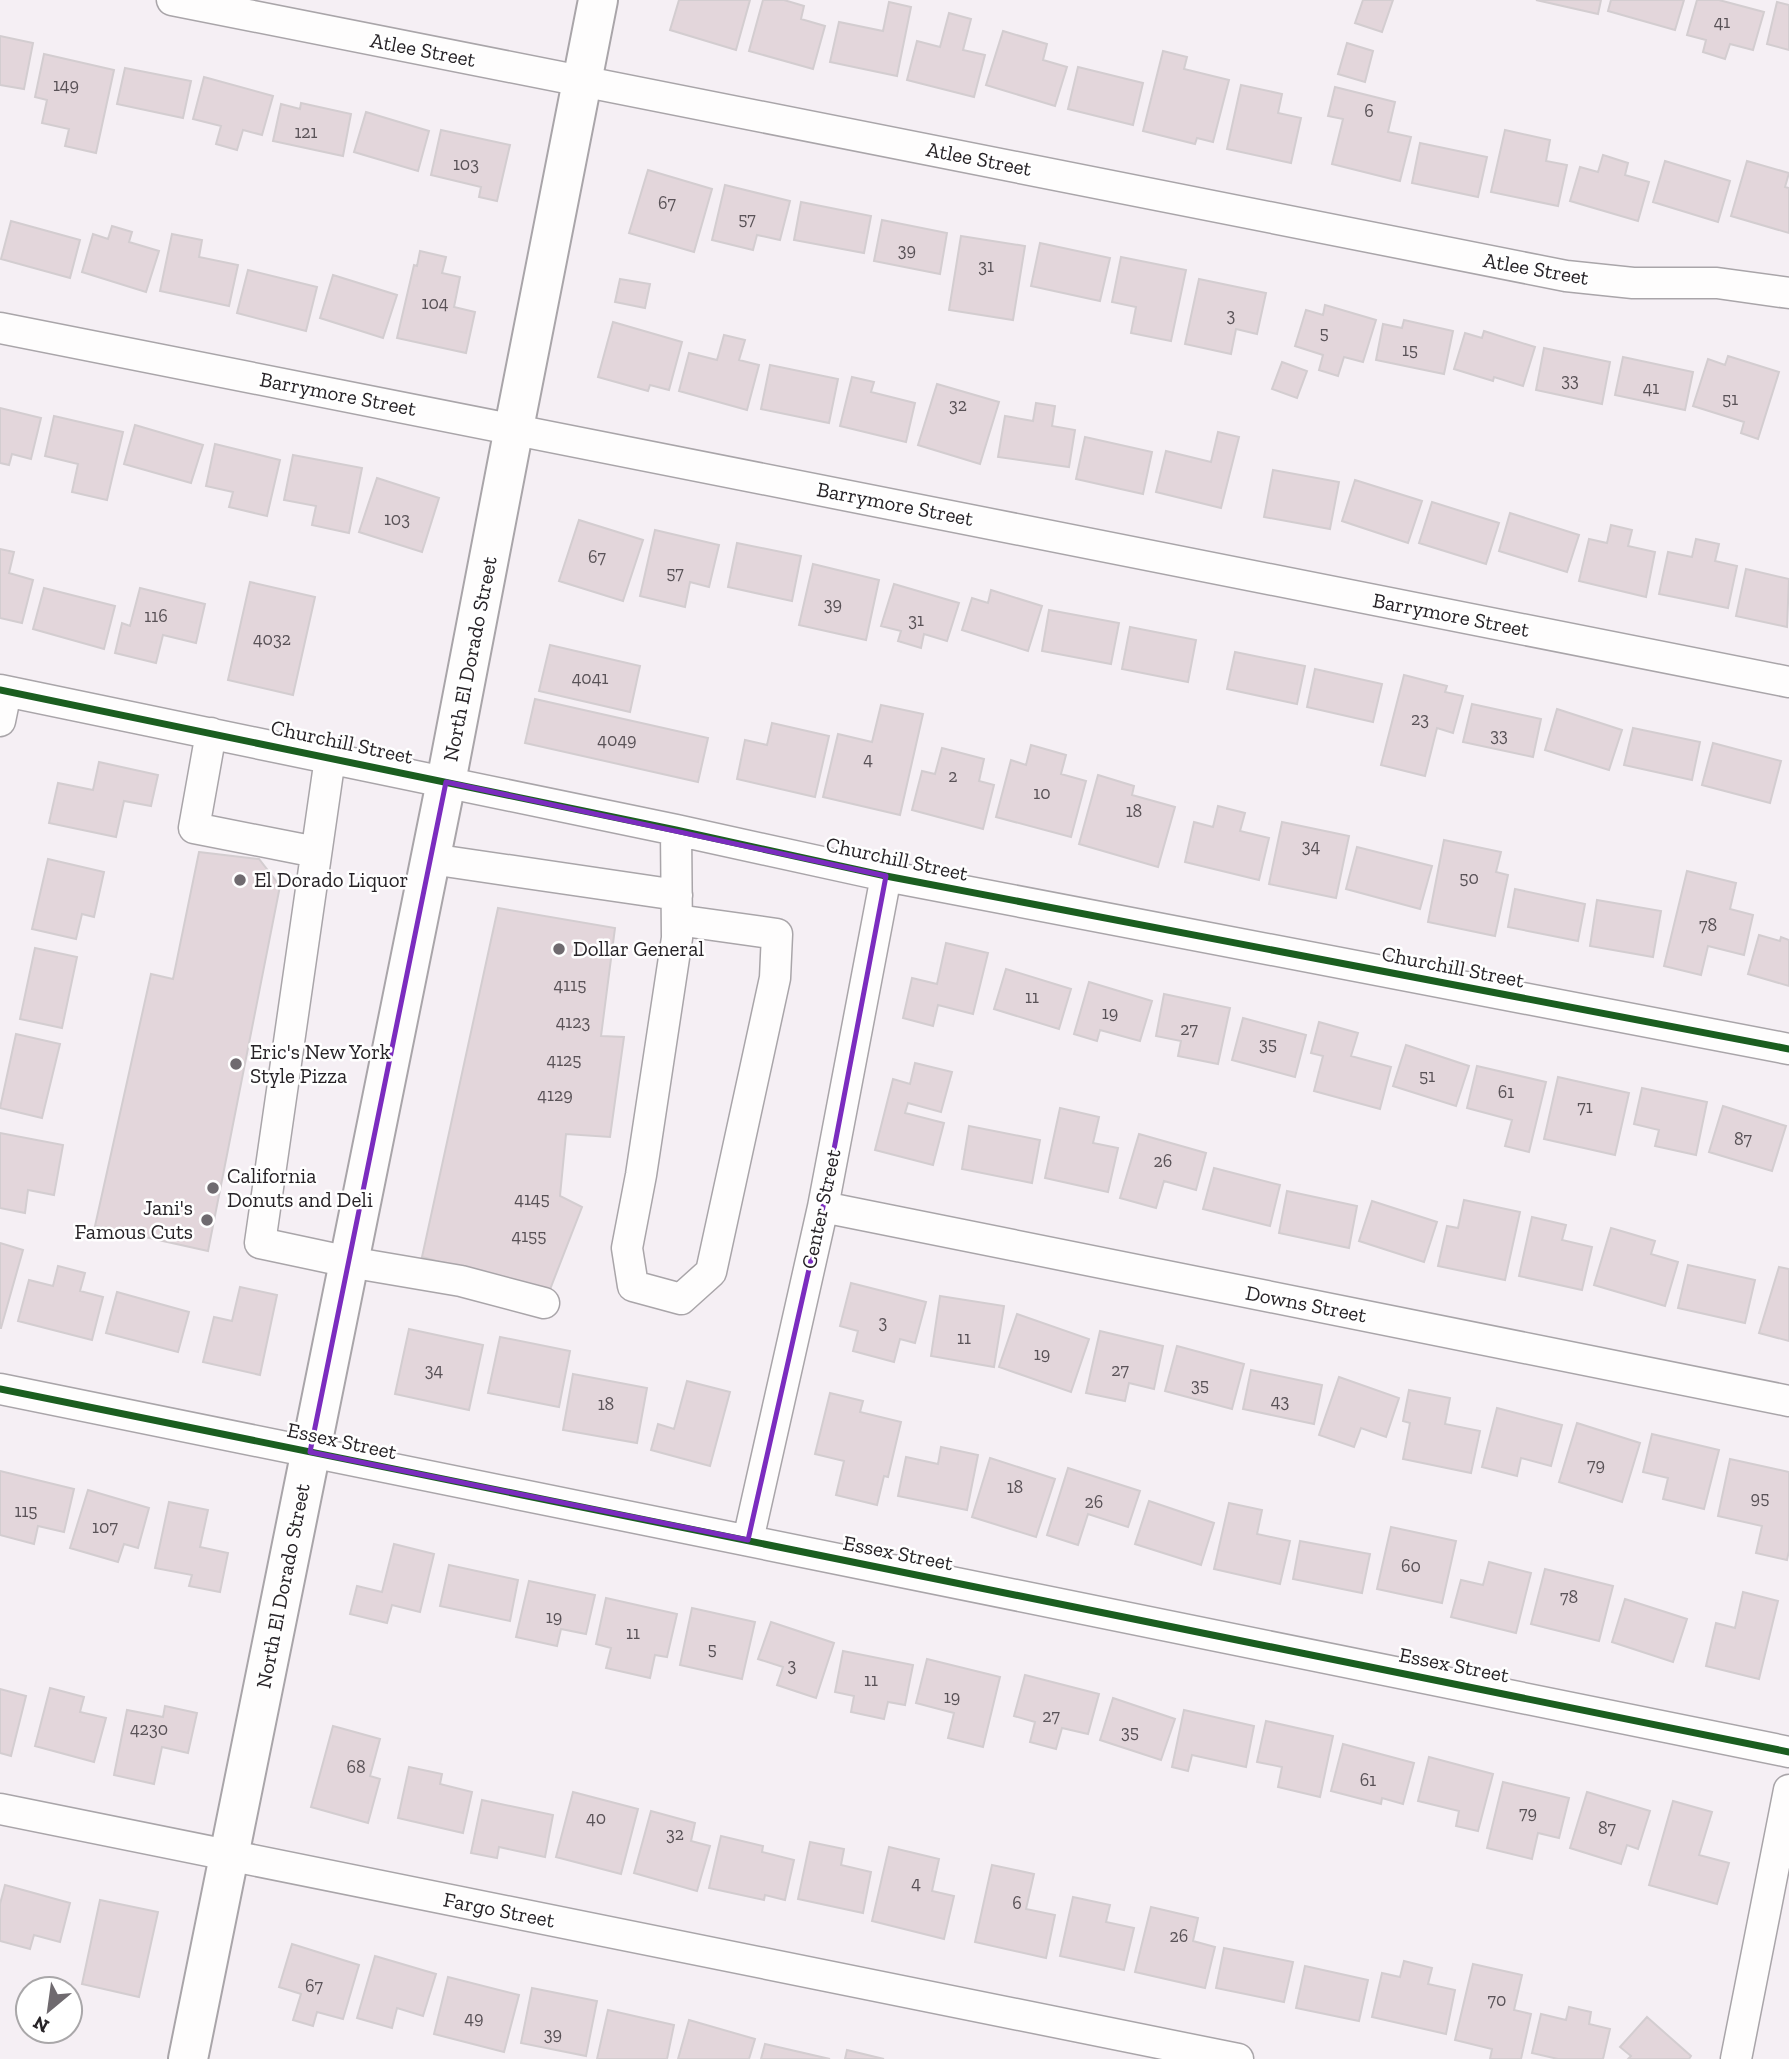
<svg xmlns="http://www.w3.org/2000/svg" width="1789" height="2059" font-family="'Zilla Slab',serif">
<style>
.building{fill:#e3d6db;stroke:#d3cdd0;stroke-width:2}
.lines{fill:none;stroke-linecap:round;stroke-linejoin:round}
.minor-casing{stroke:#a9a5a9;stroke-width:33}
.major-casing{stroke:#a9a5a9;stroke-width:42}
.minor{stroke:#fefdfd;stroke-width:30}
.major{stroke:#fefdfd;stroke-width:38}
.cycleway-casing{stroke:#fff;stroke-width:11}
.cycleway{stroke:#1b5e20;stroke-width:7}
.marked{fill:none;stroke:#7b2cbf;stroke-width:5;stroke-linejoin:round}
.poi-dot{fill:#6f6a6f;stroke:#fff;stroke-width:2.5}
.labels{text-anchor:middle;stroke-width:5;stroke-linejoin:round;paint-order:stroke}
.number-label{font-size:18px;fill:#595257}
.street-label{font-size:21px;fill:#272327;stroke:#fff}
.poi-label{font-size:21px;fill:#272327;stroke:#fff;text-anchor:start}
</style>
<rect width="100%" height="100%" fill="#f5eff4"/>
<path class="building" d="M679,0H750L736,50L670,30Z
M763,0H784L804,6L801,19L825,26L813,69L749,51Z
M1363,0H1393L1382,32L1355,23Z
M1536,0H1601L1598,14Z
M1611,0H1684L1675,30L1608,11Z
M1697,0H1719L1764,12L1753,50L1730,44L1725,59L1703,52L1706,40L1687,35Z
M889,2L911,7L897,76L830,62L839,22L883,31Z
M1777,2L1789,5V50L1767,44Z
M949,13L971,19L963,50L985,55L974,97L907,80L917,41L940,47Z
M1003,31L1047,44L1043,60L1067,67L1055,106L986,85Z
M0,36L33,43L24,89L0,85Z
M1347,43L1373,51L1365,82L1338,74Z
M1163,51L1187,57L1184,69L1229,80L1213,142L1197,138L1195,144L1143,131Z
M44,54L114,70L96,153L65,146L69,129L42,123L47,100L35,97Z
M1078,67L1143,83L1133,125L1068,109Z
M125,68L191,81L183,118L117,104Z
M204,77L273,96L262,135L243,130L237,150L216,144L221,126L193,119Z
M1241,85L1282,94L1278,113L1301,118L1291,163L1227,149Z
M1335,87L1395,102L1388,132L1411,137L1400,181L1332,164L1343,119L1328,116Z
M301,103L351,114L343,156L273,141L281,104L300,109Z
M366,112L429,131L418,171L354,152Z
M441,130L510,145L497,201L479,197L481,187L431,175Z
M1505,130L1550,140L1546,161L1567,165L1558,206L1491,192Z
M1420,143L1487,157L1478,197L1412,183Z
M1603,155L1628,163L1625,175L1649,182L1638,221L1570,201L1580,167L1598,172Z
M1665,161L1730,181L1718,222L1653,202Z
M1747,161L1789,173L1785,187L1789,188V233L1731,216Z
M648,170L712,189L694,252L629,233Z
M725,185L790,201L780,240L757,235L753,250L712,240Z
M801,202L871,216L864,253L794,240Z
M882,220L947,233L940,274L874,261Z
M11,221L80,240L70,278L1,259Z
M112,226L132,232L129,242L159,251L146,292L82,272L93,234L108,239Z
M172,234L202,240L199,257L238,265L229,306L160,291Z
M961,236L1025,246L1013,320L949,310Z
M1040,243L1110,258L1100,301L1031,286Z
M420,251L446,257L442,273L460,277L454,307L475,312L466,353L397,338L414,265L417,266Z
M1121,257L1186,270L1171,341L1131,333L1136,307L1112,302Z
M248,270L317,287L306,331L237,313Z
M333,275L397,295L383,338L320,318Z
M620,279L650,284L645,308L615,302Z
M1199,279L1266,293L1257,334L1236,329L1231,354L1185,344Z
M1325,305L1376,320L1363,362L1344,357L1338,376L1319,370L1323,355L1295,346L1306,310L1323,315Z
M1404,320L1453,331L1444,374L1376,360L1383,324L1402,328Z
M613,322L682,342L669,390L650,385L648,391L598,377Z
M1484,331L1535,347L1523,386L1494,377L1493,381L1454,369L1465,333L1482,338Z
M724,335L745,340L739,360L759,365L747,410L679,391L689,353L717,360Z
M1544,348L1610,362L1602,404L1536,390Z
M1728,356L1779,372L1758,439L1741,433L1744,422L1693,406L1708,359L1725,365Z
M1623,357L1693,372L1685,410L1615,395Z
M1282,362L1307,371L1297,398L1272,389Z
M770,365L838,379L829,423L761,409Z
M852,377L874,382L871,392L915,403L906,442L840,426Z
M937,384L999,402L980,464L918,445Z
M1036,403L1055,406L1052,426L1075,430L1069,467L998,457L1005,416L1033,421Z
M0,408L41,418L31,459L12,454L9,465L0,463Z
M54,416L123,432L107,500L72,492L78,464L45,456Z
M135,425L203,445L191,483L124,464Z
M1218,432L1239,437L1221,508L1156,492L1166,451L1211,462Z
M1085,437L1152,452L1143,494L1076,479Z
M215,444L280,460L267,516L229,507L233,492L206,486Z
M293,455L362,468L349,533L312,525L316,506L284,500Z
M1273,470L1339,482L1330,529L1264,517Z
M377,478L439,498L422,552L359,532Z
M1355,480L1422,501L1408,543L1342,521Z
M1432,502L1499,523L1486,564L1419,543Z
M1510,513L1579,535L1567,572L1499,551Z
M579,520L643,540L623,601L559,581Z
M1611,525L1632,530L1628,546L1655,552L1646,597L1579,581L1589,539L1607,543Z
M655,530L719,545L709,587L690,582L685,607L640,596Z
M1696,539L1719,544L1715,561L1737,566L1728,608L1659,594L1668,552L1692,557Z
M737,543L801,556L792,601L728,587Z
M0,549L14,552L9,573L33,580L22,623L0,618Z
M813,564L879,580L866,640L799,625Z
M1746,569L1789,579L1787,627L1736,616Z
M250,582L315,597L293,695L228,680Z
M894,584L959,603L947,641L924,634L921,648L898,641L901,631L881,626Z
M44,588L115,606L104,649L33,629Z
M140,588L205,604L196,643L163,635L156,663L115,653L122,623L130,626Z
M991,590L1042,606L1028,651L962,630L972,598L988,603Z
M1049,610L1119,623L1111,664L1042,651Z
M1130,627L1196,640L1188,682L1122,669Z
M550,645L640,666L630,712L539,691Z
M1235,652L1305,666L1297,704L1227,689Z
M1315,669L1382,684L1373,722L1307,707Z
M1404,675L1447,686L1445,692L1463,696L1453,733L1437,728L1425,776L1381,765Z
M535,699L708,738L698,782L525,743Z
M1472,704L1541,719L1533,757L1463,742Z
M881,705L923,714L900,815L823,797L838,734L872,742Z
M1557,709L1622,730L1609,770L1545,750Z
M772,723L829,736L815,797L737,779L745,740L767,745Z
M1633,728L1700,742L1692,780L1624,765Z
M1713,743L1781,761L1770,803L1702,785Z
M1031,745L1066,755L1061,774L1086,781L1071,837L996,817L1011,760L1026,765Z
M942,748L984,759L979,781L994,785L983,829L912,810L922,771L935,774Z
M99,762L158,775L151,806L124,801L116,837L49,823L58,783L93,790Z
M1098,775L1134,786L1132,795L1175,807L1158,867L1079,844Z
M1218,806L1245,813L1240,831L1269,838L1259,880L1185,862L1194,822L1213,827Z
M1282,822L1349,836L1336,898L1269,884Z
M1444,840L1501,852L1496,872L1508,875L1495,936L1428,922Z
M1357,847L1432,866L1420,909L1346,889Z
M199,852L259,859L280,886L208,1251L95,1226L151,974L173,979Z
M48,859L104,872L94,917L82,914L76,939L32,929Z
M1687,871L1736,883L1730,909L1753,915L1744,955L1708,946L1701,975L1664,966Z
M1515,889L1585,904L1578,941L1508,927Z
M1597,900L1661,911L1653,957L1590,946Z
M498,908L615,928L601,1036L624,1037L610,1137L566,1134L560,1196L582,1207L549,1292L422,1257Z
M1759,935L1780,941L1781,937L1789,940V986L1748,974Z
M946,943L988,953L973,1014L938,1005L933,1026L903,1018L912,978L937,984Z
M35,948L77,957L62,1028L20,1019Z
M1006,969L1071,989L1059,1029L994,1009Z
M1089,982L1152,1001L1140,1041L1100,1030L1097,1041L1074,1034Z
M1164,994L1230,1008L1218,1064L1178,1056L1181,1041L1156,1036Z
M1243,1018L1306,1035L1295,1077L1232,1060Z
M1319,1022L1358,1033L1351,1056L1391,1067L1380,1109L1314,1091L1323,1056L1311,1053Z
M16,1034L60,1044L42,1118L0,1108Z
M1406,1045L1469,1066L1456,1106L1393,1086Z
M915,1063L952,1072L941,1112L908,1103L905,1113L944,1123L933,1165L875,1150L893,1079L910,1084Z
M1477,1066L1546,1082L1529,1152L1505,1146L1512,1120L1467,1108Z
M1558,1077L1629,1093L1615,1155L1544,1139Z
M1642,1088L1707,1102L1696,1155L1655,1146L1659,1130L1634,1124Z
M1723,1106L1786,1126L1772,1171L1709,1152Z
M1060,1108L1099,1117L1093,1143L1118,1148L1108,1192L1045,1178Z
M969,1126L1040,1140L1032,1183L962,1169Z
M0,1133L63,1145L54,1195L28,1190L25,1213L0,1208Z
M1139,1134L1206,1153L1196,1190L1164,1181L1156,1208L1120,1198Z
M1214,1168L1280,1185L1270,1226L1203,1209Z
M1287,1191L1357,1206L1349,1248L1279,1233Z
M1464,1200L1520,1212L1505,1280L1438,1266L1447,1226L1458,1228Z
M1372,1201L1437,1222L1424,1262L1359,1241Z
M1532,1217L1566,1225L1562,1240L1592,1247L1582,1290L1519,1276Z
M1611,1228L1655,1241L1651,1254L1678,1262L1665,1306L1594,1285Z
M0,1243L23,1250L1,1328H0Z
M1688,1265L1755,1280L1745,1323L1678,1308Z
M58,1266L85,1273L80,1291L103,1297L92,1340L18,1321L29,1280L53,1286Z
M1779,1267L1789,1269V1341L1759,1333Z
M851,1283L926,1302L915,1343L900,1339L894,1362L853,1351L858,1331L840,1326Z
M240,1287L277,1295L260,1375L203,1362L214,1317L232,1321Z
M117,1292L189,1312L178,1352L106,1333Z
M940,1296L1004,1306L994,1367L931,1356Z
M1017,1314L1089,1339L1071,1392L999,1367Z
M409,1329L483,1345L469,1410L395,1394Z
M1100,1331L1163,1346L1154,1389L1129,1383L1125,1401L1086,1393Z
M500,1337L570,1351L559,1407L488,1393Z
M1177,1346L1244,1364L1232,1409L1165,1391Z
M1251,1370L1322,1385L1314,1424L1243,1409Z
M573,1374L647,1388L637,1443L563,1430Z
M1339,1377L1399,1398L1386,1437L1361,1428L1354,1447L1319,1435Z
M687,1381L730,1392L710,1466L651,1450L658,1424L674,1429Z
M1409,1390L1450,1398L1445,1424L1480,1431L1471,1473L1403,1459L1410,1423L1403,1421Z
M830,1393L863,1401L860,1412L901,1422L888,1477L884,1476L877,1505L836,1495L844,1461L815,1454Z
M1497,1408L1562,1425L1551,1466L1521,1458L1517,1476L1482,1467Z
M1577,1423L1640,1443L1622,1502L1559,1482Z
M1652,1434L1719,1450L1704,1509L1663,1499L1668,1478L1643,1472Z
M941,1447L978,1455L967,1510L898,1496L906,1457L938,1464Z
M990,1458L1055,1479L1036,1537L972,1517Z
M1730,1459L1789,1472V1551L1787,1560L1756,1553L1762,1526L1718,1516Z
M1068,1468L1140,1491L1128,1527L1088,1514L1078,1545L1047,1535Z
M0,1471L74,1489L64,1532L38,1526L34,1544L0,1535Z
M88,1490L149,1508L138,1548L124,1544L118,1562L70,1548Z
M1149,1501L1214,1523L1201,1565L1135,1544Z
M169,1502L208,1510L200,1547L228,1553L220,1592L189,1586L192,1575L155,1568Z
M1229,1503L1262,1510L1257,1534L1290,1541L1280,1584L1214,1569Z
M1391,1527L1456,1541L1442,1603L1377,1589Z
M1300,1541L1370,1554L1362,1593L1293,1579Z
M394,1544L434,1554L420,1612L392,1605L387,1623L350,1614L357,1586L382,1592Z
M1489,1562L1531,1573L1516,1633L1451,1617L1461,1580L1483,1585Z
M449,1565L518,1580L510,1621L440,1606Z
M1545,1569L1613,1586L1599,1641L1531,1624Z
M529,1581L595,1595L586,1634L561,1629L557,1646L516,1637Z
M1743,1592L1778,1601L1759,1679L1706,1666L1716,1623L1735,1628Z
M606,1598L677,1614L667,1657L655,1655L650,1678L606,1668L611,1648L596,1644Z
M1625,1599L1687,1619L1673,1662L1612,1642Z
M692,1608L755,1622L742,1679L680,1665Z
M771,1622L834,1643L816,1698L777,1685L783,1667L758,1659Z
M843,1651L913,1665L905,1705L888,1702L884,1719L851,1712L854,1696L835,1692Z
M927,1659L1000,1677L983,1747L948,1738L954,1713L916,1703Z
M1025,1675L1099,1694L1088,1734L1062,1728L1056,1749L1030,1742L1035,1722L1014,1716Z
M50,1688L84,1697L80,1712L106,1718L94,1762L35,1746Z
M0,1689L26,1696L11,1756L0,1753Z
M1113,1698L1175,1719L1161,1760L1100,1740Z
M165,1706L197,1713L188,1753L162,1747L154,1784L114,1775L127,1710L163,1717Z
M1184,1710L1254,1726L1246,1767L1192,1755L1188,1771L1172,1767Z
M1266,1721L1333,1736L1320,1797L1278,1787L1282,1767L1257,1762Z
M333,1726L380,1739L370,1776L380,1779L368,1823L311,1807Z
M1343,1744L1414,1763L1403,1804L1382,1798L1381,1804L1331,1791Z
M1429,1757L1493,1774L1478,1831L1456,1826L1459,1811L1418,1801Z
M409,1767L442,1774L440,1784L472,1792L463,1833L398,1818Z
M1503,1782L1569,1798L1559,1838L1538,1833L1532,1859L1487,1848Z
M573,1792L638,1809L621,1874L556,1857Z
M1587,1792L1650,1811L1638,1849L1627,1845L1621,1864L1570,1848Z
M482,1800L553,1815L545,1857L499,1847L497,1858L471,1853Z
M1673,1801L1712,1812L1699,1855L1729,1863L1717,1904L1649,1885Z
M651,1811L695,1823L691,1841L710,1846L697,1891L634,1873Z
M721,1836L763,1846L762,1852L794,1860L785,1900L765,1895L764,1900L709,1888Z
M810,1842L844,1849L841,1865L871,1872L863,1913L798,1899Z
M889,1847L939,1859L932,1891L954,1896L944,1939L872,1921Z
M992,1865L1034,1874L1026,1909L1055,1915L1046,1958L975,1942Z
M5,1885L70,1903L60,1942L34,1935L30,1949L0,1941V1904Z
M1073,1897L1110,1905L1106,1922L1134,1928L1124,1970L1060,1956Z
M100,1900L158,1912L139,1997L82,1984Z
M1151,1907L1198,1918L1193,1941L1215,1947L1205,1988L1135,1972Z
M292,1944L359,1965L343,2019L317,2012L313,2026L293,2020L301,1994L279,1987Z
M1224,1948L1293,1962L1284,2002L1216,1988Z
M375,1956L436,1974L423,2016L397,2008L392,2028L357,2018Z
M1404,1961L1432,1968L1428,1984L1455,1990L1446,2034L1372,2017L1382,1973L1400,1977Z
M1473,1964L1522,1975L1514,2010L1531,2014L1521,2059H1490L1492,2049L1455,2040Z
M1305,1966L1368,1980L1359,2021L1296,2008Z
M448,1977L519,1995L504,2052L434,2034Z
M532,1988L597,2001L586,2056L521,2043Z
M1569,2007L1591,2012L1589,2024L1610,2029L1603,2059H1558L1532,2053L1541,2014L1566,2020Z
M608,2010L674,2025L667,2059H597Z
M1647,2017L1691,2056L1689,2059H1628L1631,2056L1620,2047Z
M689,2020L755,2039L749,2059H678Z
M765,2044L830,2059H761Z
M847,2050L884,2059H845Z"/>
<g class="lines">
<g class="minor-casing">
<path id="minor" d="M172,0L1566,276L1633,283H1717L1789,293
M0,328L1789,682
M0,690L676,830L886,876L1789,1049
M0,721L6,692
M211,733L194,828L316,852
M330,758L260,1243L349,1262L461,1281L544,1303
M676,830L677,938L641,1175L627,1248L633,1286L681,1299L711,1272L775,978L777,934L677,920
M431,859L677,895
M823,1207L1789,1401
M0,1389L1789,1752
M748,1540L823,1207L886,876
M0,1809L1238,2059
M1736,2059L1789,1790"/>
</g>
<g class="major-casing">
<path id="major" d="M188,2059L446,782L514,428L598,0"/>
</g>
<use href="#minor" class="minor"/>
<use href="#major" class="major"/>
<g class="cycleway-casing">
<path id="cycleway" d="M0,690L676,830L886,876L1789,1049
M0,1389L1789,1752"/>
</g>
<use href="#cycleway" class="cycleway"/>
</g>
<path class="marked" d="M446,782L886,876L823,1207L748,1540L310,1452Z"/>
<g class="poi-dot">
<circle cx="240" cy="880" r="7"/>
<circle cx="559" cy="949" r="7"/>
<circle cx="236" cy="1064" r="7"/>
<circle cx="213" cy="1188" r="7"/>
<circle cx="207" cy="1220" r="7"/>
</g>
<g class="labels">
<g class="number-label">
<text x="1722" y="28">41</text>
<text x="66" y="91">149</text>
<text x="1369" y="117">6</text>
<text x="306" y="138">121</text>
<text x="466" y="170">103</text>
<text x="667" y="209">67</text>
<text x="747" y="225">57</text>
<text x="907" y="256">39</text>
<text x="986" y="272">31</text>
<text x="435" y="309">104</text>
<text x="1231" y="321">3</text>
<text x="1324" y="339">5</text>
<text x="1410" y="356">15</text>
<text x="1570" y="386">33</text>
<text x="1651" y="394">41</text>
<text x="1730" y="405">51</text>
<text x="958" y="411">32</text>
<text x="397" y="525">103</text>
<text x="597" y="563">67</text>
<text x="675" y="579">57</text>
<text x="833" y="610">39</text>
<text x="156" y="622">116</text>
<text x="916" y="626">31</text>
<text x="272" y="645">4032</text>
<text x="590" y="684">4041</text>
<text x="1420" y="725">23</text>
<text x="1499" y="741">33</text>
<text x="617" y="746">4049</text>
<text x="868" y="765">4</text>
<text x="953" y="782">2</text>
<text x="1042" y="799">10</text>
<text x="1134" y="817">18</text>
<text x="1311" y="852">34</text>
<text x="1469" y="884">50</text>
<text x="1708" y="931">78</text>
<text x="570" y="991">4115</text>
<text x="1032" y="1003">11</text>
<text x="1110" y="1019">19</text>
<text x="573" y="1028">4123</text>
<text x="1189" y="1035">27</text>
<text x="1268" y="1050">35</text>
<text x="564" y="1066">4125</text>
<text x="1427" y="1082">51</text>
<text x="1506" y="1098">61</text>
<text x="555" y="1101">4129</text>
<text x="1585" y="1113">71</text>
<text x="1743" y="1145">87</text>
<text x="1163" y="1167">26</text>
<text x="532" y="1205">4145</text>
<text x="529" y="1242">4155</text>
<text x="883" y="1328">3</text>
<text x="964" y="1344">11</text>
<text x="1042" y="1360">19</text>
<text x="434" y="1376">34</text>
<text x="1120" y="1376">27</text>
<text x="1200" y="1391">35</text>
<text x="1280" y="1407">43</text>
<text x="606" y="1410">18</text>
<text x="1596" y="1471">79</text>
<text x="1015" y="1493">18</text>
<text x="1760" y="1504">95</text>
<text x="1094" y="1508">26</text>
<text x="26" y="1517">115</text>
<text x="105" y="1533">107</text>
<text x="1411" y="1572">60</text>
<text x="1569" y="1603">78</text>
<text x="554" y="1623">19</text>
<text x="633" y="1639">11</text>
<text x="712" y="1655">5</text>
<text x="792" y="1671">3</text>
<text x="871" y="1686">11</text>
<text x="952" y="1703">19</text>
<text x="1051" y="1722">27</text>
<text x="149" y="1735">4230</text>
<text x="1130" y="1738">35</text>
<text x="356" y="1773">68</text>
<text x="1368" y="1786">61</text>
<text x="1528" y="1819">79</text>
<text x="596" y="1824">40</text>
<text x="1607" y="1834">87</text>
<text x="675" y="1840">32</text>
<text x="916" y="1889">4</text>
<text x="1017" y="1909">6</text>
<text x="1179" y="1942">26</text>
<text x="314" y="1992">67</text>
<text x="1497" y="2006">70</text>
<text x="474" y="2024">49</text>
<text x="553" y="2040">39</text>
</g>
<g class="street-label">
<text transform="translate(423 50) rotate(11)" y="7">Atlee Street</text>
<text transform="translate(979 159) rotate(11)" y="7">Atlee Street</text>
<text transform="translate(1536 269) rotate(10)" y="7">Atlee Street</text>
<text transform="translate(338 394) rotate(11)" y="7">Barrymore Street</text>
<text transform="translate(895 504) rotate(11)" y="7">Barrymore Street</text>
<text transform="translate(1451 615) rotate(11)" y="7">Barrymore Street</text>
<text transform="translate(470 659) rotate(-79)" y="7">North El Dorado Street</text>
<text transform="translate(342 742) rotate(12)" y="7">Churchill Street</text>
<text transform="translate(897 859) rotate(12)" y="7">Churchill Street</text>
<text transform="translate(1453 967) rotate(11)" y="7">Churchill Street</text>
<text transform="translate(821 1209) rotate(-78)" y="7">Center Street</text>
<text transform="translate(1306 1304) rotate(11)" y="7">Downs Street</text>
<text transform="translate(342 1441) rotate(12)" y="7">Essex Street</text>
<text transform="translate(898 1553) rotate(11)" y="7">Essex Street</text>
<text transform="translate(283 1586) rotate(-79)" y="7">North El Dorado Street</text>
<text transform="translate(1454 1665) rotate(11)" y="7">Essex Street</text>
<text transform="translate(499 1910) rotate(11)" y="7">Fargo Street</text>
</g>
<g class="poi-label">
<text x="254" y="887">El Dorado Liquor</text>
<text x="573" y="956">Dollar General</text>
<text x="250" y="1059">Eric's New York<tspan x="250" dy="24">Style Pizza</tspan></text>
<text x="227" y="1183">California<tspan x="227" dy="24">Donuts and Deli</tspan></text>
<text x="193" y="1215" text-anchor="end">Jani's<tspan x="193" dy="24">Famous Cuts</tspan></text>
</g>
</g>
<g transform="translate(49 2010) rotate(209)"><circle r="33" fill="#ffffff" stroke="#a9a7a9" stroke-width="2"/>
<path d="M0-5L12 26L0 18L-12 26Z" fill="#6f6a6f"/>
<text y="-10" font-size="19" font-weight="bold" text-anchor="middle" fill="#272327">N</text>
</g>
</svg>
